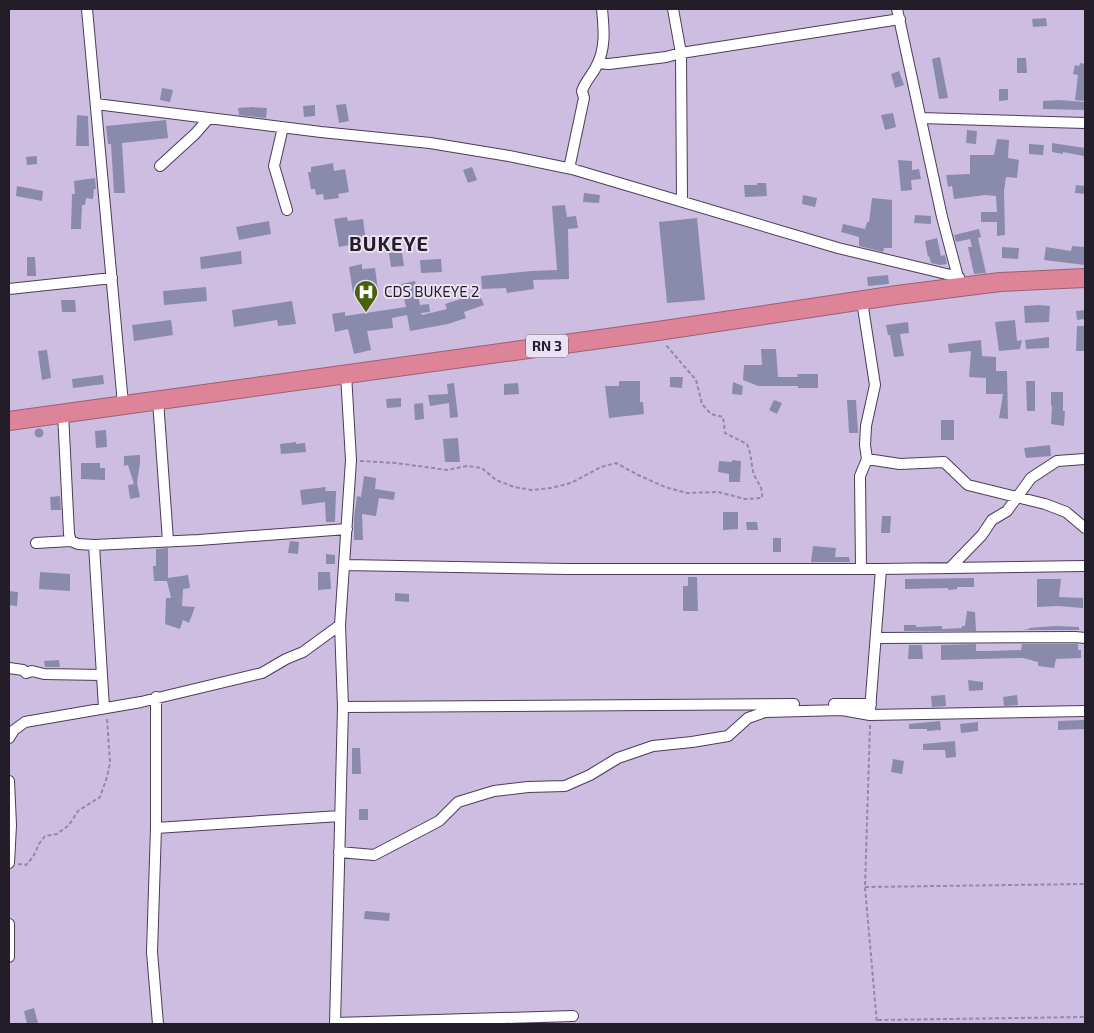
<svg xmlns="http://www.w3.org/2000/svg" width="1094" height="1033" font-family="'Exo 2',sans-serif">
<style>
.building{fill:#8a8aac}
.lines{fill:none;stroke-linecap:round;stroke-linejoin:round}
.street-casing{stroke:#4a3d5a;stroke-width:12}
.highway-casing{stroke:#9c6072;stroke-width:20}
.path{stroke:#9488a4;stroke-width:2;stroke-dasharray:4 2.5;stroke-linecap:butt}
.street{stroke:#fff;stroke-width:10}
.highway{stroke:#dd8499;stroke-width:18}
.labels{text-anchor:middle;stroke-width:4;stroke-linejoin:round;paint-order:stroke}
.shield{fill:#eae2f4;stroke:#5f5867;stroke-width:1}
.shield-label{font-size:14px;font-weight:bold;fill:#231d2a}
.poi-label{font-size:15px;fill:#231d2a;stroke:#eae2f4;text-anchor:start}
.district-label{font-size:20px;font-weight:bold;letter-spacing:1px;fill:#231d2a;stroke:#eae2f4}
</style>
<rect width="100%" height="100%" fill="#cdbee1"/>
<path class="building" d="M1046,18L1047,26L1033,27L1032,19Z
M940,57L948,98L939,99L932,59Z
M1017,58H1026L1027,73H1017Z
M1080,63L1085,64L1084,101L1075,100L1078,75L1073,74L1075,65L1079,66Z
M899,71L904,85L895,88L891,74Z
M162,88L173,90L170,102L160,100Z
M999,89H1008V100L999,101Z
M1059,100L1085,102V110L1043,109V101Z
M346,104L349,121L339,123L336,105Z
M315,105V116L304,117L303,106Z
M252,107L267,108L266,118L239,115L238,108Z
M893,113L896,127L885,130L881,115Z
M77,115L88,116L89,146H76Z
M166,120L168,138L122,143L125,193H114L111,144H108L106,126Z
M967,130L977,131L976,144L966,143Z
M997,139L1009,140L1008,158L1019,160L1017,178L1006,177L1004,191L1005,235L997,236V222H981V212H997L996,196L985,195L954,199L952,186L948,187L946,175L970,174V155H994Z
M1052,143L1085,148L1084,156L1063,152V154L1052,152Z
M1029,144L1044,145L1043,155L1029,154Z
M37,156V164L27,165L26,157Z
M898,160L912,161V170L919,169L921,179L911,180L912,190L901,191Z
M333,163L334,171L345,169L349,192L338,194L339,198L324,200L323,194L316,195L315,189H311L308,172H311V167Z
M472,167L477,180L468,183L463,170Z
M95,178L96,189H94L93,199L86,198L85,205H82L81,229H71L72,194H75L74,181Z
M757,183H766L767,196L745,197L744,185H757Z
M1076,185L1085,186V194L1075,193Z
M17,186L43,191L42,201L16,196Z
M584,193L600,195L599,203L583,202Z
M803,195L817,198L815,207L802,204Z
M872,198L892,200V248H884L883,252L859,246V237L841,232L843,224L865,229L867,222H869Z
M565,205L567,217L576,216L578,228L568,229L569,279L533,280L534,289L507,293L506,288L482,289L481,276L532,271L557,270L552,206Z
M915,215L931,216V224L914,223Z
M347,217L348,221L363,219L366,242L339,247L334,219Z
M697,218L705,300L667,303L659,222Z
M269,221L271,234L239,240L236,227Z
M979,229L981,237L978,238L986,273L974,274L968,247H972L970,239L956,242L954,235Z
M937,238L941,256L945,255L947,264L940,265L931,263L929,256L928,257L925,241Z
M401,245L404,266L391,267L388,247Z
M1072,246L1085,247V265L1044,260L1046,247L1071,251Z
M1002,247L1019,248L1018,259L1002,258Z
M241,251L242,264L201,269L200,257Z
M27,257H35L36,276H27Z
M441,259L442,272L421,273L420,260Z
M362,264V269L375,268L378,290L353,293L349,267Z
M888,275L889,284L868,286L867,277Z
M415,281L420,305L429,304L430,312L421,313L422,315L447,309L445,304L479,293L484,305L464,312L466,318L448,324L410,331L407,315L392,318L393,328L367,331L371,350L354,354L348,329L335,332L332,314L345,312V316L406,307L401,284Z
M206,287L207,301L164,305L163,291Z
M61,300H75L76,312H62Z
M292,301L296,324L278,326L277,320L234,327L232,310Z
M1038,305L1050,306L1049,322L1025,323L1024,306Z
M1085,310V319L1077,320L1076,311Z
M171,320L173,335L134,341L132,325Z
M1015,320L1017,341L1022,340L1020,349L999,351L995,322Z
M908,322L909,333L900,334L904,356L894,357L890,335H888L886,325Z
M1077,326H1084V351H1076Z
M1049,337V348L1026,349L1025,340Z
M981,340L982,356L996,357V371H1007L1008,419L999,418L1003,394H986V378L969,377L971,351L949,353L948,344Z
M761,349H776L778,377H798L797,374H818V388H798V386H758L743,380L744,365H762Z
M47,350L51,378L42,380L38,351Z
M103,375L104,384L73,388L72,379Z
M670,377H683L682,388L670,387Z
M619,381H640V402H643L644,414L609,418L605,386H619Z
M1026,381H1035V411H1027Z
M733,382L743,386L742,395L732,394Z
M454,383L458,417L450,418L449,403L430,406L428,395L448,394L447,384Z
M518,383L519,394L504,395V384Z
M1051,392H1063V411H1065L1064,426L1051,424L1052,406H1051Z
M401,398V407L387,408L386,399Z
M774,400L782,403L777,414L769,410Z
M847,400H856L858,433H849Z
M423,403L424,419L415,420L414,404Z
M941,420H954V440H941Z
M34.5 433a4.5 4.5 0 1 1 9 0a4.5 4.5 0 1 1-9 0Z
M106,430L107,447L96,448L95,431Z
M458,438L460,462H445L443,439Z
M296,442V444L305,443L306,452L281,454L280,444Z
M1050,445L1051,456L1026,458L1024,448Z
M140,455V463L137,483L140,497L130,499L128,485L134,484L128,465L124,466V456Z
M732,460L741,461L740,482H729V474L718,472L719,461L732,462Z
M81,463H100V468H105V480L81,479Z
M364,476L376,478L375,489L395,492L394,500L379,498L376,516L362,514L363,540H354V517L357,496L361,497Z
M326,487L325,491H336L335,522H326L325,502L302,505L300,490Z
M60,496L61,510H51L50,497Z
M723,512H738V529L723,530Z
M882,516H891L890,533H881Z
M746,522H757L758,530H747Z
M773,538H781V552H773Z
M290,541L299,542L298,554L288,553Z
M813,546L836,548L835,557H849L850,562H811Z
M168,548V578L188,575L190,588L183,589L182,606L195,607L189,623L183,620L180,629L165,624L166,598H171L167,581H154L153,566H156V549Z
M326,554L335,555V564H326Z
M40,572L70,574V591L39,589Z
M318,572H330L331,589L318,590Z
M688,577H697L698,611H683V586H688Z
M974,578V587H957V589L948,590V588L905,589V579Z
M1037,579H1061L1059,597L1083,598V608L1058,606L1037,607Z
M9,591L18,592L17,606L9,605Z
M395,593L409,594V602L395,601Z
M967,611L975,612L976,631H904V625H916V627L942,626V629L962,628V626H965Z
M1055,626L1079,627V630H1022L1029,629V628Z
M976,644V651H988L1021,650L1022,644H1078V650H1081V658L1056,659L1054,668L1038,666V662L1023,658L941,660V645Z
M909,645H922L923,659H908Z
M59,660L60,667H45L44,661Z
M968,680L983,682V690L969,691Z
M945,695L946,706L932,707L931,696Z
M1017,695L1018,705L1004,706L1003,697Z
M1085,720V729L1058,730V721Z
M940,721L941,730L927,731V729H909V724Z
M978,722V731L961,733L960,724Z
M955,741L956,757L946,758L945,750H923V744Z
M352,748H360L361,774H352Z
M893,759L904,761L902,774L891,772Z
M359,809H368V820H359Z
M365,911L390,913L389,921L364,919Z
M34,1008L38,1023L27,1024L24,1011Z"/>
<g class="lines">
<g class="street-casing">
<path id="street" d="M87,9L123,404
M673,9L681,53L682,201
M897,9L942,217L959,281
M598,63L609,64L666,57L681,53L900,19
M96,104L321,132L430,143L509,156L572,169L838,248L959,277
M921,118L1085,123
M283,127L274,166L287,210
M160,166L195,134L209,118
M572,169L570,164L584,98L582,91C585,82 592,75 596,67C606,49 604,29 602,9
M9,289L112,278
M862,301L875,385L866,426L865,445L867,459L900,464L944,462L968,485L1045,504L1066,512L1085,528
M158,400L168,541
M63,413L69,534L71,541
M36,543L71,541L78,544L94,545L199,540L347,529
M94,545L104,708
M345,565L568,569H881L1085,566
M951,567L982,535L992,520L1007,511L1031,478L1057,461L1085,459
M861,569L860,476L867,459
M877,638L1075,637L1085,638
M9,668L23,670L26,673L32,671L44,674L102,675
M156,697V828L152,952L158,1024
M834,704H871
M343,707L794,704
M870,710L881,569
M9,738L14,730L25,722L141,702L262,673L286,659L303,652L340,625
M9,781L11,825L9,863
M156,828L340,816
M339,852L374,855L439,821L458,802L494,791L528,787L565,786L590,775L618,758L653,746L692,742L728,736L748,718L765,712L842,710L870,715L1085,711
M9,924V957
M335,1023L573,1016
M335,1024L343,707L340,625L351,460L346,374"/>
</g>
<g class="highway-casing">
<path id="highway" d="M9,421L658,331L897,295L1000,282L1085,278"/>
</g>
<path class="path" d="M360,461L396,463L447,470L467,466L482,468L496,480L514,487L532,490L551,488L571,483L601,467L616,463L638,475L665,487L687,493L718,492L745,499L762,498C763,484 756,483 753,471C751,462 751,453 747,444L725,433L723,417L711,414L702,404L696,380L665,344
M870,725L865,887L877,1024
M18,864L26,865L33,857L39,844L45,836L57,834L69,825L78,811L100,797L107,777L110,763L107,718
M865,887L1085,884
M878,1020L1085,1017"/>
<use href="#street" class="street"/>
<use href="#highway" class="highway"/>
</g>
<defs>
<g id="hospital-pin" transform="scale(1.25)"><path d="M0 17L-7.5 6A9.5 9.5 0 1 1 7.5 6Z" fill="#49610d" stroke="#eae2f4"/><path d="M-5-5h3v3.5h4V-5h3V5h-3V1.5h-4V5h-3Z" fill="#fff"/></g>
</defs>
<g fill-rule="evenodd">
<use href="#hospital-pin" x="366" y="292"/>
</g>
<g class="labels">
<rect class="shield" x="526" y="334.5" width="42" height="23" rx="4"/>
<g class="shield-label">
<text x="547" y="351">RN 3</text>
</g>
<g class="poi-label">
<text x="384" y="297">CDS BUKEYE 2</text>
</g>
<g class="district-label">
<text x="389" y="251">BUKEYE</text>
</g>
</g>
<rect width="1094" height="1033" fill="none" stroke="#231d2a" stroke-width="20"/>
</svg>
